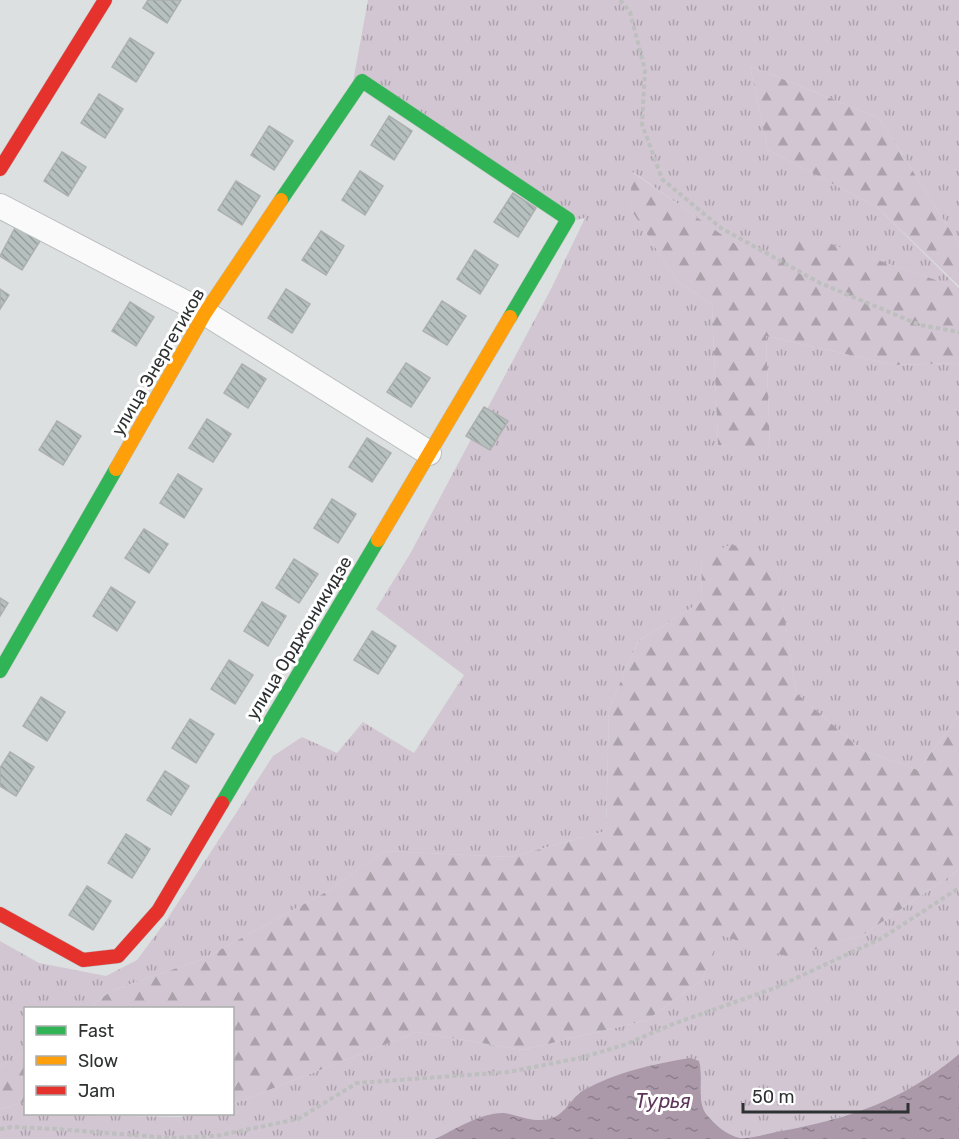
<svg xmlns="http://www.w3.org/2000/svg" width="959" height="1139" font-family="Rubik,sans-serif">
<style>
.grass{fill:url(#grass-tufts)}
.forest{fill:url(#forest-firs)}
.water{fill:url(#water-ripples)}
.building{fill:url(#building-back-hatch);stroke:#acb0af;stroke-width:1.5}
.lines{fill:none;stroke-linecap:round;stroke-linejoin:round}
.street-casing{stroke:#bbbebe;stroke-width:26}
.fast-casing{stroke:#bbbebe;stroke-width:15}
.slow-casing{stroke:#bbbebe;stroke-width:15}
.jam-casing{stroke:#bbbebe;stroke-width:15}
.path{stroke:#bebfbf;stroke-width:4;stroke-dasharray:4.5 3;stroke-linecap:butt}
.street{stroke:#fafafa;stroke-width:24}
.fast{stroke:#30b455;stroke-width:14}
.slow{stroke:#ff9f0a;stroke-width:14}
.jam{stroke:#e5322d;stroke-width:14}
.labels{text-anchor:middle;stroke-width:6;stroke-linejoin:round;paint-order:stroke}
.street-label{font-size:18px;fill:#2e3131;stroke:#fff}
.water-label{font-size:20px;font-style:italic;fill:#5c3559;stroke:#fff}
</style>
<defs>
<pattern id="grass-tufts" width="24" height="20" patternUnits="userSpaceOnUse" patternTransform="scale(1.5)"><rect width="24" height="20" fill="#d2c6d2"/><path d="M3 7l-1-3M5 7V3M7 7l1-3M15 17l-1-3M17 17v-4M19 17l1-3" fill="none" stroke="#aba1ab"/></pattern>
<pattern id="forest-firs" width="22" height="20" patternUnits="userSpaceOnUse" patternTransform="scale(1.5)"><rect width="22" height="20" fill="#d2c6d2"/><path d="M5 1l3.5 6h-7zM16 11l3.5 6h-7z" fill="#aba1ab"/></pattern>
<pattern id="water-ripples" width="26" height="14" patternUnits="userSpaceOnUse" patternTransform="scale(1.5)"><rect width="26" height="14" fill="#ab99aa"/><path d="M2 4q2-2 4 0t4 0M15 11q2-2 4 0t4 0" fill="none" stroke="#8c7d8b"/></pattern>
<pattern id="building-back-hatch" width="6" height="6" patternUnits="userSpaceOnUse" patternTransform="scale(1.5)"><rect width="6" height="6" fill="#b6c1bf"/><path d="M-1 5l2 2M0 0l6 6M5-1l2 2" fill="none" stroke="#949d9c"/></pattern>
</defs>
<rect width="100%" height="100%" fill="#dce0e0"/>
<path class="grass" d="M368,0H959V244L879,118L750,66L768,150L877,207L959,288L806,236L768,268L633,172L630,208L677,281L712,305L718,445L770,449L766,336L894,365L959,363V715L918,770L862,750L796,693L777,567L702,557L701,602L638,641L609,709L606,831L511,857L384,851L328,891L203,959L111,991L89,1008H26L25,1052L0,1067V941L39,963L106,976L137,960L166,921L273,756L302,737L337,753L363,722L414,753L464,675L376,609L410,554L552,287L585,218L562,223L353,82Z
M959,870V1054C906,1100 848,1119 781,1131C769,1133 752,1139 740,1138C728,1136 714,1124 707,1115C696,1102 704,1078 699,1062L578,1094L562,1113L550,1119L535,1121L502,1113L478,1119L435,1139H0V1109L25,1102L26,1114L180,1117L194,1114H232L233,1104L417,1032L523,1050L647,1020L702,980L720,934L790,956L861,936Z"/>
<path class="forest" d="M750,66L879,118L959,244V286L877,207L768,150Z
M632,172L768,267L805,235L959,288V363L894,365L766,336L770,450L718,445L712,305L677,281L630,208Z
M732,544L777,566L796,693L862,750L918,770L959,715V870L861,936L789,957L720,935L702,980L647,1020L523,1050L417,1032L233,1104L232,1008H89L111,991L203,959L328,891L384,851L511,857L606,831L609,709L638,641L701,602L702,557Z
M25,1052V1102L0,1109V1067Z"/>
<path class="water" d="M959,1054V1139H435C454,1130 482,1112 504,1113C519,1115 533,1123 549,1119C566,1115 570,1098 584,1090C616,1072 654,1064 690,1058L699,1061C704,1078 696,1102 707,1115C714,1124 728,1136 740,1138C752,1139 769,1133 781,1131C849,1119 906,1099 959,1054Z"/>
<path class="building" d="M148,0H181L167,23L143,8Z
M130,38L154,53L136,82L112,67Z
M99,94L123,109L105,138L81,123Z
M389,116L412,131L394,160L371,145Z
M269,126L293,141L274,170L251,155Z
M62,152L86,167L68,196L44,181Z
M360,171L383,186L365,215L342,200Z
M236,181L260,196L242,225L218,210Z
M513,193L536,208L518,237L494,222Z
M16,226L40,241L22,270L0,256Z
M321,231L344,246L326,275L302,260Z
M475,250L498,265L480,294L457,279Z
M0,289L9,295L0,309Z
M286,289L310,304L292,333L268,318Z
M442,301L466,316L447,345L423,331Z
M130,302L154,317L136,346L112,331Z
M406,363L430,378L411,407L387,392Z
M242,364L266,379L248,408L224,393Z
M484,407L508,421L490,450L466,436Z
M207,419L231,434L213,462L189,448Z
M57,421L81,436L63,465L39,450Z
M367,438L391,453L372,482L349,467Z
M178,474L202,489L184,518L160,503Z
M332,499L356,514L338,543L314,528Z
M144,529L168,544L149,573L125,558Z
M294,559L318,574L299,603L276,588Z
M111,587L135,602L117,631L93,616Z
M0,598L8,603L0,616Z
M262,602L286,616L268,646L244,631Z
M372,631L396,646L378,674L354,660Z
M229,660L253,675L235,704L211,689Z
M41,697L65,712L47,741L23,726Z
M190,719L214,734L196,763L172,748Z
M10,752L34,767L16,796L0,786V768Z
M165,771L189,786L171,815L147,800Z
M126,834L150,849L132,878L108,863Z
M87,886L111,901L93,930L69,915Z"/>
<g class="lines">
<g class="street-casing">
<path id="street" d="M0,206L205,313L429,453"/>
</g>
<g class="fast-casing">
<path id="fast" d="M281,200L362,81L568,219L510,317
M0,671L116,469
M222,803L378,540"/>
</g>
<g class="slow-casing">
<path id="slow" d="M116,469L205,313L281,200
M378,540L510,317"/>
</g>
<g class="jam-casing">
<path id="jam" d="M0,169L105,0
M0,914L83,960L118,956L158,911L222,803"/>
</g>
<path class="path" d="M620,0L630,12L645,70L642,124L662,179L721,228L820,283L920,325L959,332
M0,1129L11,1127L56,1129L171,1138L216,1136L298,1119L357,1083L508,1072L580,1058L624,1045L673,1024L775,988L882,938L959,888"/>
<use href="#street" class="street"/>
<use href="#fast" class="fast"/>
<use href="#slow" class="slow"/>
<use href="#jam" class="jam"/>
</g>
<g class="labels">
<g class="street-label">
<text transform="translate(158 362) rotate(-60)" y="6">улица Энергетиков</text>
<text transform="translate(299 638) rotate(-59)" y="6">улица Орджоникидзе</text>
</g>
<g class="water-label">
<text x="663" y="1108">Турья</text>
</g>
</g>
<rect x="24" y="1007" width="210" height="108" fill="#ffffff" stroke="#abadad" stroke-width="1.5"/>
<rect x="36" y="1026" width="30" height="9" fill="#30b455" stroke="#abadad" stroke-width="1.5"/>
<text x="78" y="1037" font-size="18" fill="#2e3131">Fast</text>
<rect x="36" y="1056" width="30" height="9" fill="#ff9f0a" stroke="#abadad" stroke-width="1.5"/>
<text x="78" y="1067" font-size="18" fill="#2e3131">Slow</text>
<rect x="36" y="1086" width="30" height="9" fill="#e5322d" stroke="#abadad" stroke-width="1.5"/>
<text x="78" y="1097" font-size="18" fill="#2e3131">Jam</text>
<path d="M743 1103v9h165v-9" fill="none" stroke="#2e3131" stroke-width="3"/>
<text x="752" y="1103" font-size="18" fill="#2e3131" stroke="#ffffff" stroke-width="4.5" paint-order="stroke">50 m</text>
</svg>
